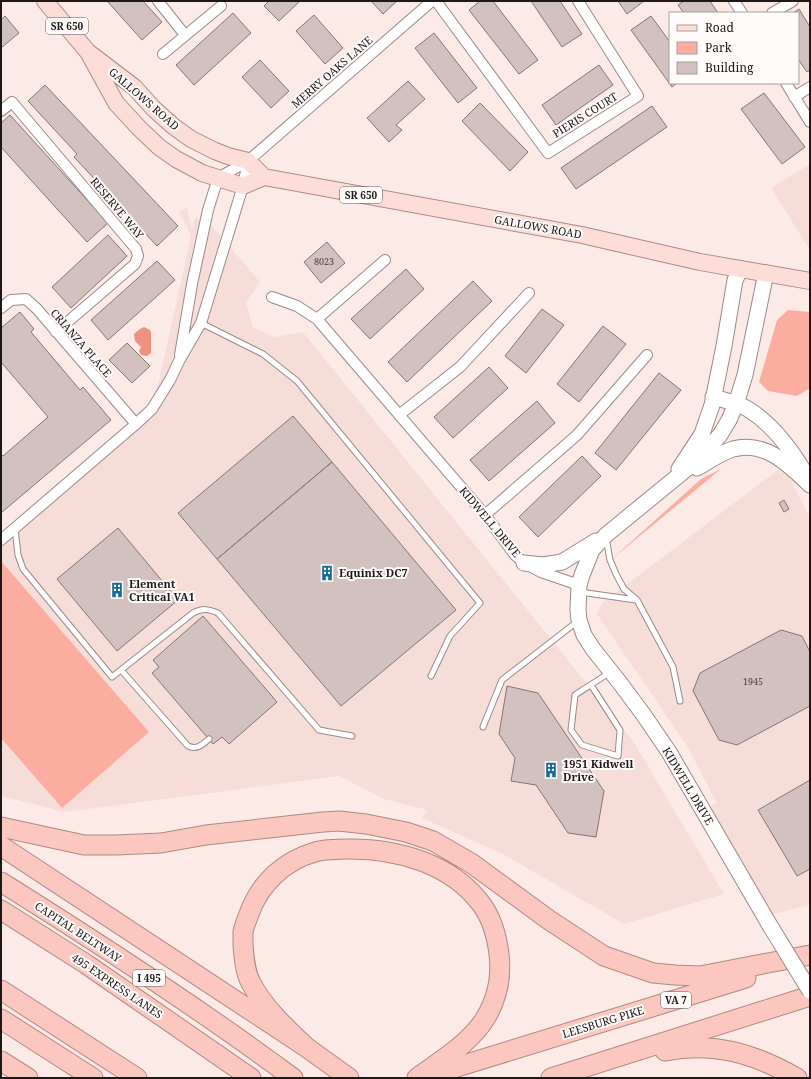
<svg xmlns="http://www.w3.org/2000/svg" width="811" height="1079" font-family="'Noto Serif',serif">
<style>
.built{fill:#f7ddd8}
.green{fill:#fbad9f}
.water{fill:#f09081}
.building{fill:#d2c1be;stroke:#857673}
.lines{fill:none;stroke-linecap:round;stroke-linejoin:round}
.lane-casing{stroke:#9a8a88;stroke-width:7}
.street-casing{stroke:#9a8a88;stroke-width:12}
.secondary-casing{stroke:#9a8a88;stroke-width:17}
.primary-casing{stroke:#ae8a84;stroke-width:18}
.highway-casing{stroke:#ae8a84;stroke-width:21}
.lane{stroke:#fff;stroke-width:5}
.street{stroke:#fff;stroke-width:10}
.secondary{stroke:#fff;stroke-width:15}
.primary{stroke:#fdddd8;stroke-width:16}
.highway{stroke:#fbc7be;stroke-width:19}
.secondary-bridge-casing{stroke:#9a8a88;stroke-width:17;stroke-linecap:butt}
.secondary-bridge{stroke:#fff;stroke-width:15}
.labels{text-anchor:middle;stroke-width:4;stroke-linejoin:round;paint-order:stroke}
.number-label{font-size:9px;fill:#4b4241}
.shield{fill:#fffbfa;stroke:#625c5b;stroke-width:1}
.shield-label{font-size:10px;font-weight:bold;fill:#1e1817}
.street-label{font-size:11px;fill:#1e1817;stroke:#fffbfa}
.poi-label{font-size:11px;font-weight:bold;fill:#1e1817;stroke:#fffbfa;text-anchor:start}
</style>
<rect width="100%" height="100%" fill="#fceae7"/>
<path class="built" d="M810,164V250L771,188Z
M187,208L192,229L195,218L207,220L260,282L246,303L253,327L273,337L303,332L633,741L724,894L624,924L503,854L422,818L428,810L384,799L339,776L65,812L1,796V539L131,428L149,405L159,381L191,236L179,211Z
M778,470L789,477L810,518V905L768,915L706,809L717,803L687,746L597,614L602,603Z"/>
<path class="green" d="M788,310L810,312V388L797,396L768,391L759,382L777,320Z
M721,469L612,559L701,479Z
M1,561L149,732L62,808L1,738Z"/>
<path class="water" d="M144,327L150,330L151,333V353L147,356L141,355L139,351L141,347L135,341L134,334L140,329Z"/>
<path class="building" d="M107,1H143L162,22L142,40Z
M269,1H300L279,21L264,6Z
M371,1H397L383,14Z
M480,1H493L538,60L519,74L469,10Z
M531,1H560L582,34L562,47Z
M618,1H644L627,14Z
M684,1H710L718,13H684L678,5Z
M799,9L810,27V70L807,72L798,59V13H793Z
M233,13L251,33L194,85L176,65Z
M314,15L343,48L325,64L296,31Z
M5,16L19,33L1,48V20Z
M651,16L670,42V83H677L672,87L631,30Z
M434,33L477,88L458,103L415,48Z
M260,60L289,91L271,108L242,77Z
M599,65L613,85L556,125L542,105Z
M408,81L425,99L396,125L402,130L389,142L367,118Z
M45,85L178,226L157,246L74,157L77,154L28,101Z
M764,93L805,147L782,164L741,109Z
M480,103L528,152L510,171L462,121Z
M652,106L667,127L576,189L561,168Z
M10,115L108,223L87,242L1,147V123Z
M108,235L127,256L71,308L52,287Z
M327,242L345,263L321,283L304,262Z
M157,261L175,280L108,340L91,320Z
M406,269L424,289L370,339L351,319Z
M473,281L492,301L407,382L388,362Z
M542,309L564,325L526,373L505,356Z
M20,312L34,329L31,332L80,390L83,387L111,420L1,513V454L3,456L48,417L1,362V328Z
M603,326L626,344L579,402L557,384Z
M127,343L150,366L132,383L109,360Z
M489,367L508,388L453,438L434,417Z
M659,373L681,390L616,470L595,453Z
M537,401L555,423L489,481L470,460Z
M293,416L332,462L217,559L178,513Z
M582,456L601,476L538,537L519,517Z
M332,462L456,610L341,706L217,559Z
M784,500L789,509L784,512L779,503Z
M118,528L178,600L117,651L57,579Z
M203,616L277,702L229,744L222,737L213,744L152,673L159,667L153,660Z
M781,630L802,636L810,652V706L737,745L719,740L693,691L700,673Z
M507,686L538,693L604,791L596,837L568,833L536,785L511,781L515,758L499,734Z
M810,780V869L797,876L758,810Z"/>
<g class="lines">
<g class="lane-casing">
<path id="lane" d="M201,323L263,354L297,381L480,603L450,636L431,676
M15,528L18,555L23,569L112,677L193,613C203,608 208,609 218,613L319,730L352,736
M606,538L610,560L616,574L624,589L637,600L673,667L680,701
M580,592L636,600
M121,670L188,746C197,750 202,745 209,739
M591,685L620,730L618,756L582,745L571,730L575,695C587,687 599,680 610,672
M483,727L502,680L578,621"/>
</g>
<g class="street-casing">
<path id="street" d="M158,1L185,35
M436,1L548,153L638,96L578,1
M734,1L742,13
M772,13L793,1
M163,54L221,6
M786,83L810,122
M794,97L810,87
M1,111L12,102L136,249L138,256L135,264L56,332
M272,297L297,306L317,319L485,515L515,555L524,563L541,572L579,585
M1,308L11,300L26,299L37,309L136,424
M317,319L385,260
M180,355L192,284L208,210L218,178L248,161L432,1
M399,415L460,367L529,293
M485,515L577,435L647,355
M1,540L136,424L152,409L170,380L179,361L201,323L243,186L248,161"/>
</g>
<g class="secondary-casing">
<path id="secondary" d="M766,273L745,375L736,404L729,420L720,435L700,458L606,535L592,550L582,575L579,585L578,610L579,620L584,635L593,649L620,683L643,714L669,752L769,924
M713,397C724,400 738,403 748,409C772,424 791,449 805,473
M697,468C708,462 720,453 733,449C765,440 789,465 810,485
M679,469L702,434L712,405L724,346L735,280L741,269
M524,563L543,565L562,562L596,541"/>
</g>
<g class="primary-casing">
<path id="primary" d="M45,1L88,52L134,87L154,109L173,126L191,139L215,151L228,156L248,161L264,177
M88,52L116,103L139,128L159,147L176,159L202,173L243,186L264,177L582,235L700,262L810,281"/>
</g>
<g class="highway-casing">
<path id="highway" d="M1,827L84,845H116L161,843L206,835L323,822L339,821L366,824L406,832L433,841L471,863L549,920L604,956L653,973L675,975L700,976L810,955
M1,846L306,1047L349,1078
M1,882C100,944 199,1008 293,1078
M1,910L86,964L251,1078
M1,990L137,1078
M1,1019L93,1078
M306,1047C286,1028 264,1008 251,983C245,972 244,958 243,945C243,941 243,936 243,932C244,926 247,920 249,914C260,883 284,861 315,852C325,849 339,849 350,849C399,849 452,864 482,905C492,919 497,938 499,954C502,979 497,1001 483,1022C466,1046 440,1061 417,1078
M665,1051C714,1041 755,1054 797,1078
M1,1061L28,1078
M431,1075L746,978
M551,1078L810,996"/>
</g>
<use href="#lane" class="lane"/>
<use href="#street" class="street"/>
<use href="#secondary" class="secondary"/>
<use href="#primary" class="primary"/>
<use href="#highway" class="highway"/>
<g class="secondary-bridge-casing">
<path id="secondary-bridge" d="M769,924L810,991"/>
</g>
<use href="#secondary-bridge" class="secondary-bridge"/>
</g>
<defs>
<g id="building-bare" transform="scale(1.2)"><path d="M-4-6H4V6H1V3H-1V6H-4ZM-2.5-4.3h1.7v1.8h-1.7ZM.8-4.3h1.7v1.8H.8ZM-2.5-1h1.7V.8h-1.7ZM.8-1h1.7V.8H.8Z" fill="#156c9c" stroke="#fffbfa" stroke-width="2.5" paint-order="stroke"/></g>
</defs>
<g fill-rule="evenodd">
<use href="#building-bare" x="327" y="573"/>
<use href="#building-bare" x="117" y="590"/>
<use href="#building-bare" x="551" y="770"/>
</g>
<g class="labels">
<g class="number-label">
<text x="324" y="265">8023</text>
<text x="753" y="685">1945</text>
</g>
<g class="shield">
<rect x="46" y="18" width="42" height="16" rx="3"/>
<rect x="340" y="187" width="42" height="16" rx="3"/>
<rect x="133" y="970" width="32" height="16" rx="3"/>
<rect x="661" y="992" width="30" height="16" rx="3"/>
</g>
<g class="shield-label">
<text x="67" y="30">SR 650</text>
<text x="361" y="199">SR 650</text>
<text x="149" y="982">I 495</text>
<text x="676" y="1004">VA 7</text>
</g>
<g class="street-label">
<text transform="translate(332 72) rotate(-41)" y="4">MERRY OAKS LANE</text>
<text transform="translate(144 99) rotate(41)" y="4">GALLOWS ROAD</text>
<text transform="translate(585 115) rotate(-32)" y="4">PIERIS COURT</text>
<text transform="translate(117 208) rotate(50)" y="4">RESERVE WAY</text>
<text transform="translate(538 227) rotate(10)" y="4">GALLOWS ROAD</text>
<text transform="translate(81 343) rotate(49)" y="4">CRIANZA PLACE</text>
<text transform="translate(490 522) rotate(50)" y="4">KIDWELL DRIVE</text>
<text transform="translate(688 786) rotate(59)" y="4">KIDWELL DRIVE</text>
<text transform="translate(78 932) rotate(33)" y="4">CAPITAL BELTWAY</text>
<text transform="translate(117 986) rotate(34)" y="4">495 EXPRESS LANES</text>
<text transform="translate(603 1022) rotate(-17)" y="4">LEESBURG PIKE</text>
</g>
<g class="poi-label">
<text x="339" y="577">Equinix DC7</text>
<text x="129" y="588">Element<tspan x="129" dy="13">Critical VA1</tspan></text>
<text x="563" y="768">1951 Kidwell<tspan x="563" dy="13">Drive</tspan></text>
</g>
</g>
<rect width="811" height="1079" fill="none" stroke="#1e1817" stroke-width="4"/>
<rect x="669" y="12" width="130" height="72" fill="#fffbfa" stroke="#a5a09f"/>
<rect x="677" y="25" width="20" height="6" fill="#fdddd8" stroke="#a5a09f"/>
<text x="705" y="32" font-size="12" fill="#1e1817">Road</text>
<rect x="677" y="42" width="20" height="12" fill="#fbad9f" stroke="#a5a09f"/>
<text x="705" y="52" font-size="12" fill="#1e1817">Park</text>
<rect x="677" y="62" width="20" height="12" fill="#d2c1be" stroke="#a5a09f"/>
<text x="705" y="72" font-size="12" fill="#1e1817">Building</text>
</svg>
